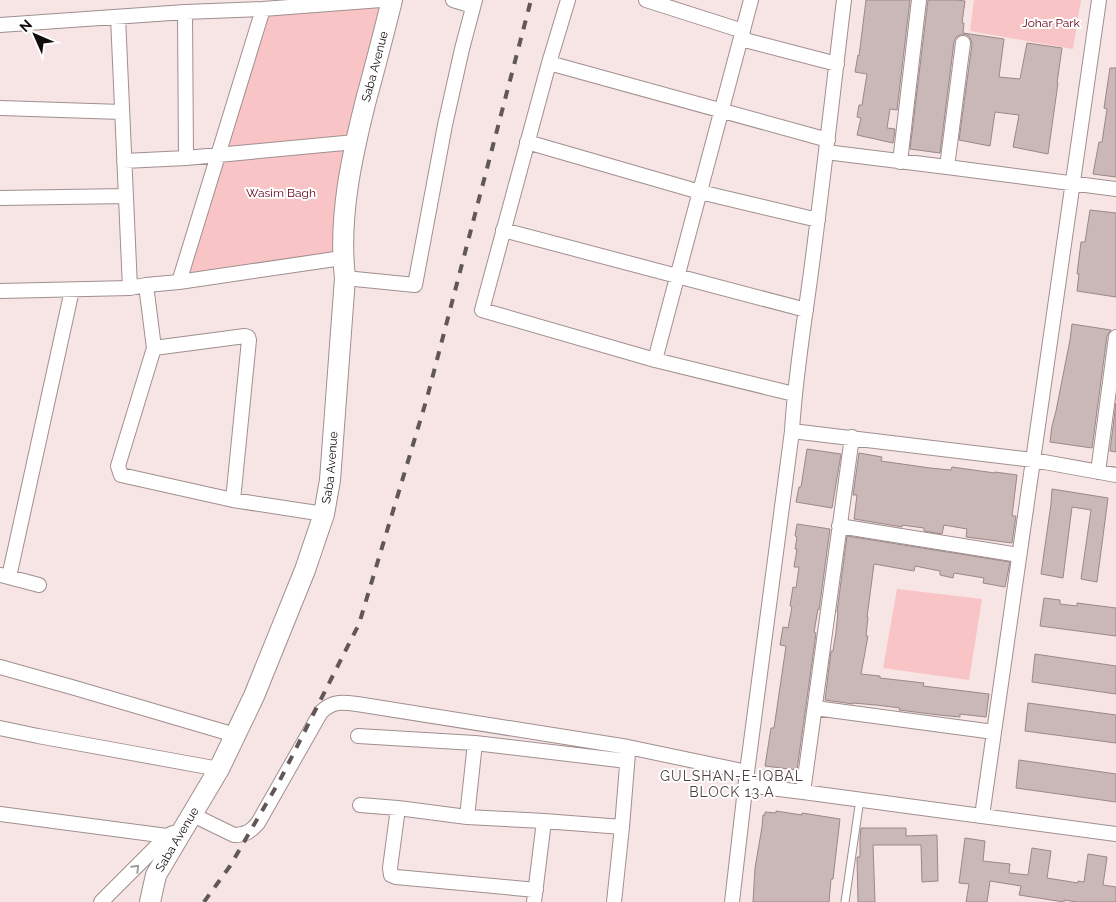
<svg xmlns="http://www.w3.org/2000/svg" width="1116" height="902" font-family="Raleway,sans-serif">
<style>
.green{fill:#f9c4c5}
.building{fill:#cab7b7;stroke:#9a8888}
.lines{fill:none;stroke-linecap:round;stroke-linejoin:round}
.lane-casing{stroke:#a18f8f;stroke-width:9}
.street-casing{stroke:#a18f8f;stroke-width:16}
.secondary-casing{stroke:#a18f8f;stroke-width:22}
.lane{stroke:#fff;stroke-width:7}
.street{stroke:#fff;stroke-width:14}
.secondary{stroke:#fff;stroke-width:20}
.rail{stroke:#615757;stroke-width:4;stroke-dasharray:9 9;stroke-linecap:butt}
.oneway{stroke:#a09d9d}
.labels{text-anchor:middle;stroke-width:4;stroke-linejoin:round;paint-order:stroke}
.park-label{font-size:12px;fill:#610017;stroke:#fff}
.street-label{font-size:12px;fill:#110b0b;stroke:#fff}
.neighbourhood-label{font-size:14px;letter-spacing:1px;fill:#504141;stroke:#fff}
</style>
<rect width="100%" height="100%" fill="#f7e4e4"/>
<path class="green" d="M974,0H1081L1073,49L970,31Z
M392,2L343,253L185,277L263,9Z
M897,589L982,599L969,680L883,668Z"/>
<path class="building" d="M866,0H910L897,110L890,109L887,128L895,129L893,143L857,135L861,118L857,117L859,105H862L867,74L855,72L858,55L859,56Z
M928,0H957L965,1L962,23H964L963,33L1004,39L999,77L1020,79L1027,43L1062,48L1057,83H1058L1048,154L1013,147L1019,115L995,112L990,146L959,140L972,44L971,40L969,36L964,34L960,35L956,37L954,42L940,153L910,149Z
M1110,68H1116V177L1093,174L1099,142H1102L1107,109L1104,108Z
M1090,210L1116,213V297L1077,291L1079,274H1077L1081,242H1085Z
M1072,324L1111,330L1107,336L1092,448L1050,442L1052,426L1056,411L1070,340Z
M1116,403V452L1110,451Z
M807,449L841,454L832,508L796,502L799,487H801Z
M859,453L882,457L881,461L930,468L951,470L952,467L995,473V472L1017,475L1012,516H1016L1012,543L966,537L967,529L944,525L942,534L924,531V528L902,525V527L854,519L857,495H853Z
M1052,489L1108,498L1097,582L1081,579L1091,510L1072,507L1063,578L1041,574L1051,504Z
M797,524L830,529L819,610L818,609L814,632L816,633L814,648L797,770L765,766L771,728H774L784,660L786,646L780,645L783,627L788,628L792,607L790,606L793,587L796,588L799,567H794L797,549H795L797,537L795,536Z
M847,536L1010,562L1005,587L983,583L984,578L954,573L953,578L940,575V571L915,566L914,571L874,564L867,617H868L866,636H868L861,674L880,676V678L924,683L923,686L989,694L986,717L960,714V717L939,715L899,710L900,708L876,705L853,703V704L825,700L831,651H833L836,632L838,612H837Z
M1044,598L1060,600V604L1077,606V603L1116,608V636L1040,626Z
M1035,654L1116,666V694L1032,682Z
M1028,703L1116,715V743L1025,731Z
M1019,760L1116,774V802L1016,788Z
M776,811L802,815V813L840,819L833,879H831L829,902H753L755,868L762,827L763,815H765V812L776,813Z
M861,828H906V836L937,835L938,881L922,882L921,845H873L875,902H858L857,857H860V839Z
M965,838L985,841L983,861L1010,864L1009,873L1028,875L1032,848L1051,851L1047,878L1078,883V881L1084,882L1088,854L1107,857L1103,885L1116,887V902H1077L1064,900V902L1019,895L1021,886L990,881L987,902H966L969,884L959,883Z"/>
<g class="lines">
<g class="lane-casing">
<path id="lane" d="M845,902L860,799"/>
</g>
<g class="street-casing">
<path id="street" d="M453,0L473,6
M568,0L549,63L482,310L655,360L794,394
M646,0L743,31
M185,12L186,158
M118,17L130,288
M0,25L185,12L263,9L381,0
M741,39L837,64
M549,63L828,140
M0,108L122,112
M527,142L700,192L818,220
M826,152L947,167L1116,189
M124,161L186,158L355,142
M900,162L919,0
M947,167L963,43
M0,198L126,196
M503,230L806,310
M345,278L415,285L445,125L462,49L475,0
M179,282L263,9
M146,285L154,348L118,466L121,475L233,500L324,514
M0,291L130,288L146,285L179,282L342,258
M154,348L245,336L248,337L249,340L233,500
M655,360L751,0
M792,431L1033,460L1116,475
M1098,472L1116,337
M839,526L1019,555
M1,575L39,585
M9,577L72,290
M0,667L75,688L235,735
M815,708L994,732
M0,728L38,736L219,769
M358,736L475,743
M746,785L803,792L1116,834
M803,792L852,437
M360,805L398,808L467,817L544,821L622,827
M398,808L390,868L391,875L396,877L536,890
M0,814L167,836
M193,815L234,835C246,835 251,831 258,823L321,712C333,701 341,702 357,704L628,747L747,772
M982,816L1099,0
M467,817L475,743L627,761
M101,902L167,836L173,833
M534,902L544,821
M614,902L622,827L628,753
M732,902L747,772L792,431C795,377 804,325 811,272C823,181 833,91 844,0"/>
</g>
<g class="secondary-casing">
<g id="secondary">
<path id="s1" d="M150,902L156,875L219,769L254,696L305,570L324,514L330,480L345,278C338,217 352,155 367,96C376,64 384,32 392,0"/>
</g>
</g>
<use href="#lane" class="lane"/>
<use href="#street" class="street"/>
<use href="#secondary" class="secondary"/>
<path class="rail" d="M204,902L230,866L280,780L359,624L427,398L531,0"/>
</g>
<defs><path id="oneway-chevron" d="M-2-3.5L2.5 0L-2 3.5" fill="none" stroke-width="1.6" stroke-linecap="round" stroke-linejoin="round" transform="scale(1.25)"/></defs>
<use class="oneway" href="#oneway-chevron" transform="translate(136 868) rotate(-45)"/>
<g class="labels">
<g class="park-label">
<text x="1051" y="27">Johar Park</text>
<text x="281" y="197">Wasim Bagh</text>
</g>
<g class="street-label">
<text dy="4" stroke="none"><textPath href="#s1" startOffset="879">Saba Avenue</textPath></text>
<text dy="4" stroke="none"><textPath href="#s1" startOffset="474">Saba Avenue</textPath></text>
<text dy="4" stroke="none"><textPath href="#s1" startOffset="69">Saba Avenue</textPath></text>
</g>
<g class="neighbourhood-label">
<text x="732" y="781">GULSHAN-E-IQBAL<tspan x="732" dy="16">BLOCK 13 A</tspan></text>
</g>
</g>
<g transform="translate(35 35) rotate(315)" stroke="#ffffff" stroke-width="4" paint-order="stroke">
<path d="M0-4L9 19L0 12L-9 19Z" fill="#110b0b"/>
<text y="-8" font-size="14" font-weight="bold" text-anchor="middle" fill="#110b0b">N</text>
</g>
</svg>
